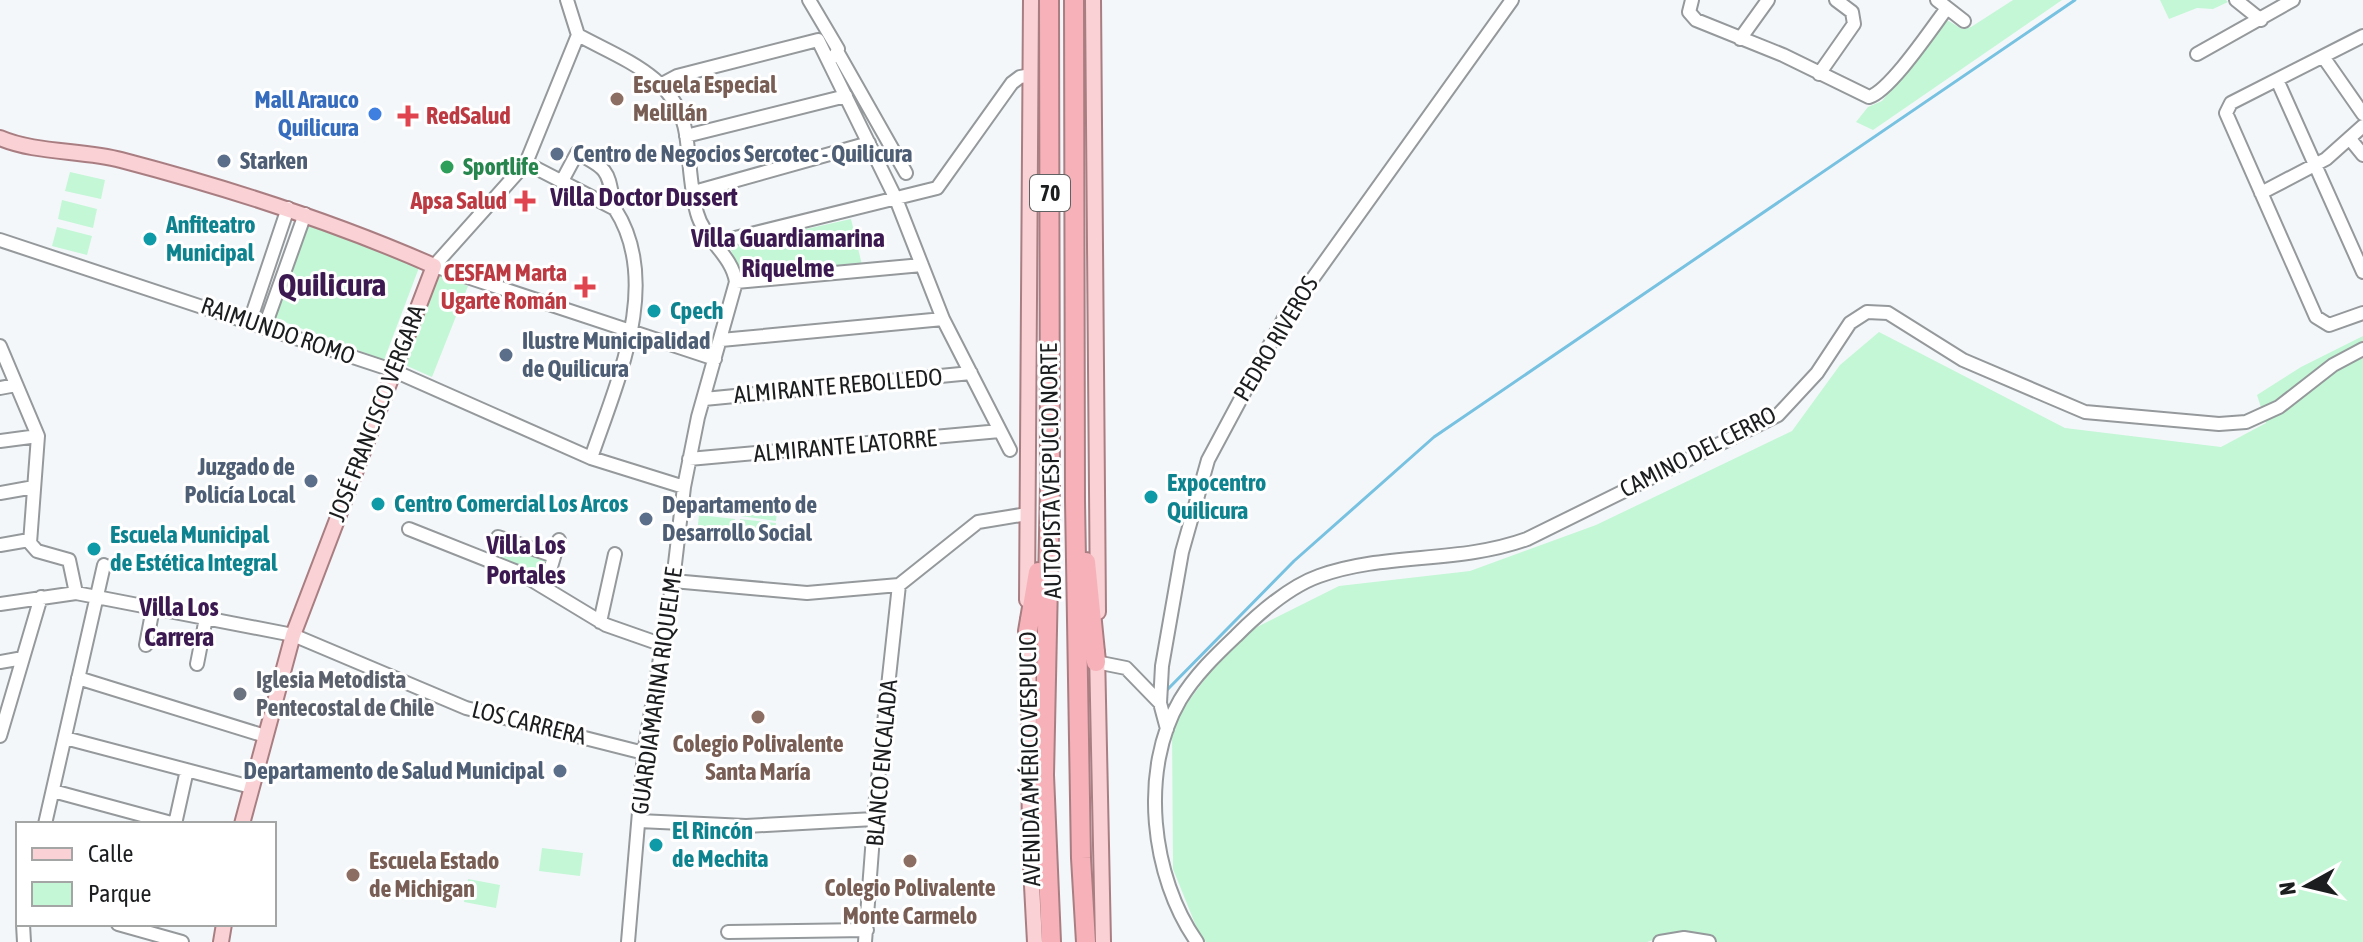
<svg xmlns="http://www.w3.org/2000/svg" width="2363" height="942" font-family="'Asap Condensed',sans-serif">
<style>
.green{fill:#c3f7d6}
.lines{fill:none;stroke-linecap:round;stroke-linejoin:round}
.stream{stroke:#77c1e1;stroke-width:3}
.minor-casing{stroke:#95999b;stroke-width:16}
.major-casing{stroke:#a97e82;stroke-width:18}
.highway-casing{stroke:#a97e82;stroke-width:22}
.minor{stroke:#fff;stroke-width:12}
.major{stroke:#fad1d4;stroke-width:14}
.highway{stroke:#f6b2b8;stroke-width:18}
.education-dot{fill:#8d6e63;stroke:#fff;stroke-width:3}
.shop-dot{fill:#3f7fe0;stroke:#fff;stroke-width:3}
.health-dot{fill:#e0444e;stroke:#fff;stroke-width:3}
.service-dot{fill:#5c6f8a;stroke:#fff;stroke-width:3}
.leisure-dot{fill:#2e9e5b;stroke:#fff;stroke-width:3}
.culture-dot{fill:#0f9aa8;stroke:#fff;stroke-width:3}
.worship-dot{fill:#6b7280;stroke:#fff;stroke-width:3}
.labels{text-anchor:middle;stroke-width:6;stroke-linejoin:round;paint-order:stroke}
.shield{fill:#fff;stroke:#5f6162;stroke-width:2}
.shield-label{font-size:22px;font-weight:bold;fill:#1b1d1e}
.education-label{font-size:24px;font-weight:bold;fill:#785e54;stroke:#fff;text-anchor:start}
.shop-label{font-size:24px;font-weight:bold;fill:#366cbe;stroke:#fff;text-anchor:end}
.health-label{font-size:24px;font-weight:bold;fill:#be3a42;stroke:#fff;text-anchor:end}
.service-label{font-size:24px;font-weight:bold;fill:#4e5e75;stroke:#fff;text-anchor:start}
.leisure-label{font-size:24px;font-weight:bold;fill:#27864d;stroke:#fff;text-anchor:start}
.culture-label{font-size:24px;font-weight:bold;fill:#0d838f;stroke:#fff;text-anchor:start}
.street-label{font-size:24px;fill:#1b1d1e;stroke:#fff}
.worship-label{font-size:24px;font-weight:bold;fill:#5b616d;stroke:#fff;text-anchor:start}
.neighbourhood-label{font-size:26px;font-weight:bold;fill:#3c1950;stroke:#fff}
.district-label{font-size:32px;font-weight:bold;fill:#3c1950;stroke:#fff}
</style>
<rect width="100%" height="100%" fill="#f4f7fa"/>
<path class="green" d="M2013,0H2062L1873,130L1856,122L1868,107L1882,101L1947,20L1962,29L1971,27Z
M2160,0H2226L2228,2L2213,9L2197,8L2169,19Z
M70,172L105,180L101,199L65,191Z
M62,200L97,209L93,228L58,219Z
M851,219L862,265L744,279L729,246Z
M307,223L420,265L384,360L274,318Z
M57,227L92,236L87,255L52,246Z
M438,275L468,286L432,377L405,365Z
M1879,332L2065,428L2221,447L2266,423L2257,395L2301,367L2363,336V942H1718L1680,931L1647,942H1206L1200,936L1173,869L1172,724L1235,638L1339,586L1470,571L1596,525L1792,431L1840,365Z
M742,499L778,503L776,521L740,516Z
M699,515L735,519L733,537L697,533Z
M740,519L776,523L774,541L738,537Z
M506,543L550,559L543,577L499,560Z
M542,848L583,853L580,876L539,871Z
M468,879L500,885L496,908L464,902Z"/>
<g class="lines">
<path class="stream" d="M1166,691L1294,561L1434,437L2075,0"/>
<g class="minor-casing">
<path id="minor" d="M567,0L578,35
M809,0L838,49L835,56
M1692,0L1689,12L1696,20L1783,55L1869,97C1890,91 1932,28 1947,8
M1937,0L1964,21
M2236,0L2261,20
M578,35C624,60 677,77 686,134C690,160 690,188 697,213C704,239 732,255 736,282L698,417L684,487L673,581L644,753L628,942
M578,35L526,163L434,266L715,359
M2363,36L2231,103L2226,113L2316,317L2329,325L2363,313
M1740,39L1768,0
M838,53L906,173
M2197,54L2293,0
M2324,58L2363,114
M1819,74L1854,24L1852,12L1836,0
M2278,82L2363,272
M662,84L677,76L818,40L896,199L943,319L1010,450
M686,136L846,96
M2350,139L2363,155
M526,163L615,209C663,283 616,384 591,458
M562,181L577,153C612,171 607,172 615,209
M694,192L869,143
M2261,193L2326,159L2363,126
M0,240L392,370L591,458L684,487
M715,243L937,188L1012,83L1020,77L1031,75
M736,282L922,265
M250,321L288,208
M265,326L305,214
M721,340L943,319
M0,346L38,436L30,543L37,551L69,560L76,593
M0,388L16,385
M704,399L971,373
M0,441L38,436
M689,459L1000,431
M0,493L34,487
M409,529L520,573L606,625L663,645
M498,537L554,556
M0,545L29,540
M673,581L807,593L899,585L978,522L1027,514
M545,587L559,540
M0,604L76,593L293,635L466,708L644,753
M600,622L615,554
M146,645L153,608
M0,662L23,658
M1096,662L1126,668L1160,703
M197,664L206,618
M78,678L265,736
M1167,729L1160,703L1162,666L1182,552L1208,460L1283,320L1512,0
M0,736L41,597
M65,738L251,787
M53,791L175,824L187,770
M639,821L746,826L874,819
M45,824L104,565
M23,924L24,942
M118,924L182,942
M728,932L867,930
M865,942L876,797L899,585
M1197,942C1151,877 1139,770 1180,700C1195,675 1216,655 1236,636C1259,613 1288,587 1319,576C1386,552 1458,564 1527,539L1778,415L1817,373L1850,323L1867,312L1888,313L1963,360L2085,412L2219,424L2246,422L2279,407L2333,365L2363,349
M1660,942L1684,938L1709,942"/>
</g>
<g class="major-casing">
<path id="major" d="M1093,0L1098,612
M0,138C34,153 84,150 121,160C228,188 332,221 434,266L293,635L242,824
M1027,600L1031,0
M1028,620L1030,848L1035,942
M1097,652L1103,942
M221,942L224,924"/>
</g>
<g class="highway-casing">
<path id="highway" d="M1049,0L1050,486L1044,775L1051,942
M1074,0L1075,501L1081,858L1086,942
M1086,562L1096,662
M1028,631L1038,572"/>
</g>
<use href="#minor" class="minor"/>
<use href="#major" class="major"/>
<use href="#highway" class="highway"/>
</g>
<g class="education-dot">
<circle cx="617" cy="99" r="8"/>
<circle cx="758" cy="717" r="8"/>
<circle cx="910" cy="861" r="8"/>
<circle cx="353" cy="875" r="8"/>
</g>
<circle class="shop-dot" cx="375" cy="114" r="8"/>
<g class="health-dot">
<path d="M404 104h8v8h8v8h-8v8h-8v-8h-8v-8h8z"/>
<path d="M521 189h8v8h8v8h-8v8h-8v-8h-8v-8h8z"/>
<path d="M581 275h8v8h8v8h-8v8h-8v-8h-8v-8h8z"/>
</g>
<g class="service-dot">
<circle cx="557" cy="154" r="8"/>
<circle cx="224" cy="161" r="8"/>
<circle cx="506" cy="355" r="8"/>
<circle cx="311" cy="481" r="8"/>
<circle cx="646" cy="519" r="8"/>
<circle cx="560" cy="771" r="8"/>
</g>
<circle class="leisure-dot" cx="447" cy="167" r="8"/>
<g class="culture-dot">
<circle cx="150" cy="239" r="8"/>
<circle cx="654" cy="311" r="8"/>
<circle cx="1151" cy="497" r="8"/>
<circle cx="378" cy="504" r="8"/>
<circle cx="94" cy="549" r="8"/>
<circle cx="656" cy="845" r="8"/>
</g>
<circle class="worship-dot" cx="240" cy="694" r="8"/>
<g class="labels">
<rect class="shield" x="1030" y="175" width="40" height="36" rx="6"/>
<g class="shield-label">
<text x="1050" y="201">70</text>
</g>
<g class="education-label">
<text x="633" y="93">Escuela Especial<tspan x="633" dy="28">Melillán</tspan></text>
<text x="758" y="752" text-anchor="middle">Colegio Polivalente<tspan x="758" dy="28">Santa María</tspan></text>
<text x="369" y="869">Escuela Estado<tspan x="369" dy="28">de Michigan</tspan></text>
<text x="910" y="896" text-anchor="middle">Colegio Polivalente<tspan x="910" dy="28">Monte Carmelo</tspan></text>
</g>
<g class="shop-label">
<text x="359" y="108">Mall Arauco<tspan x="359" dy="28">Quilicura</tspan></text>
</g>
<g class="health-label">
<text x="426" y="124" text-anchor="start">RedSalud</text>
<text x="507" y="209">Apsa Salud</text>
<text x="567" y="281">CESFAM Marta<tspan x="567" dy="28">Ugarte Román</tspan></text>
</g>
<g class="service-label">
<text x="573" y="162">Centro de Negocios Sercotec - Quilicura</text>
<text x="240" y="169">Starken</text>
<text x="522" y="349">Ilustre Municipalidad<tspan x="522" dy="28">de Quilicura</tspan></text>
<text x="295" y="475" text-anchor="end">Juzgado de<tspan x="295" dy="28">Policía Local</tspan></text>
<text x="662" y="513">Departamento de<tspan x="662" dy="28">Desarrollo Social</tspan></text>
<text x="544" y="779" text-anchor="end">Departamento de Salud Municipal</text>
</g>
<g class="leisure-label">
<text x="463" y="175">Sportlife</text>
</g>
<g class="culture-label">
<text x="166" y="233">Anfiteatro<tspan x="166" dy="28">Municipal</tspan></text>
<text x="670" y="319">Cpech</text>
<text x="1167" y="491">Expocentro<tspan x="1167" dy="28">Quilicura</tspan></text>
<text x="394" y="512">Centro Comercial Los Arcos</text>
<text x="110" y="543">Escuela Municipal<tspan x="110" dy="28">de Estética Integral</tspan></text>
<text x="672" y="839">El Rincón<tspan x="672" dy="28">de Mechita</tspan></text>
</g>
<g class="street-label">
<text transform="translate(278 331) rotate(19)" y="8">RAIMUNDO ROMO</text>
<text transform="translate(1276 339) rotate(-59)" y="8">PEDRO RIVEROS</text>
<text transform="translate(838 386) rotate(-5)" y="8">ALMIRANTE REBOLLEDO</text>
<text transform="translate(377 413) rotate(-69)" y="8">JOSÉ FRANCISCO VERGARA</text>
<text transform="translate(845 446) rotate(-5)" y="8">ALMIRANTE LATORRE</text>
<text transform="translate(1698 452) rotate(-27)" y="8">CAMINO DEL CERRO</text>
<text transform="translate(1051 471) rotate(-91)" y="8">AUTOPISTA VESPUCIO NORTE</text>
<text transform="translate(657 691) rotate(-82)" y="8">GUARDIAMARINA RIQUELME</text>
<text transform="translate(529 723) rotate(14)" y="8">LOS CARRERA</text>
<text transform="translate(1030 759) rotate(-91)" y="8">AVENIDA AMÉRICO VESPUCIO</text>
<text transform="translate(882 763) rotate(-85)" y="8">BLANCO ENCALADA</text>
</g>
<g class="worship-label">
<text x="256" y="688">Iglesia Metodista<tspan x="256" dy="28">Pentecostal de Chile</tspan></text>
</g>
<g class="neighbourhood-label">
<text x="644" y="206">Villa Doctor Dussert</text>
<text x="788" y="247">Villa Guardiamarina<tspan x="788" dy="30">Riquelme</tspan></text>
<text x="526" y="554">Villa Los<tspan x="526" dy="30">Portales</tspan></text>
<text x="179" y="616">Villa Los<tspan x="179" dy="30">Carrera</tspan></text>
</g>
<g class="district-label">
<text x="332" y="296">Quilicura</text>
</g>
</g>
<rect x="16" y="822" width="260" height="104" fill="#ffffff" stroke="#a4a5a5" stroke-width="2"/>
<rect x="32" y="848" width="40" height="12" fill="#fad1d4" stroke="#a4a5a5" stroke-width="2"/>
<text x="88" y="862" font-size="24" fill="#1b1d1e">Calle</text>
<rect x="32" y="882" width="40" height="24" fill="#c3f7d6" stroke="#a4a5a5" stroke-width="2"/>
<text x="88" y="902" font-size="24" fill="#1b1d1e">Parque</text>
<g transform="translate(2307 886) rotate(262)" stroke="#ffffff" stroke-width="6" paint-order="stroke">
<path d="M0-6L14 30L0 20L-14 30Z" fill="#1b1d1e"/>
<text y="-12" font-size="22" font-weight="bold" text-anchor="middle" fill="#1b1d1e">N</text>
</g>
</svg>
